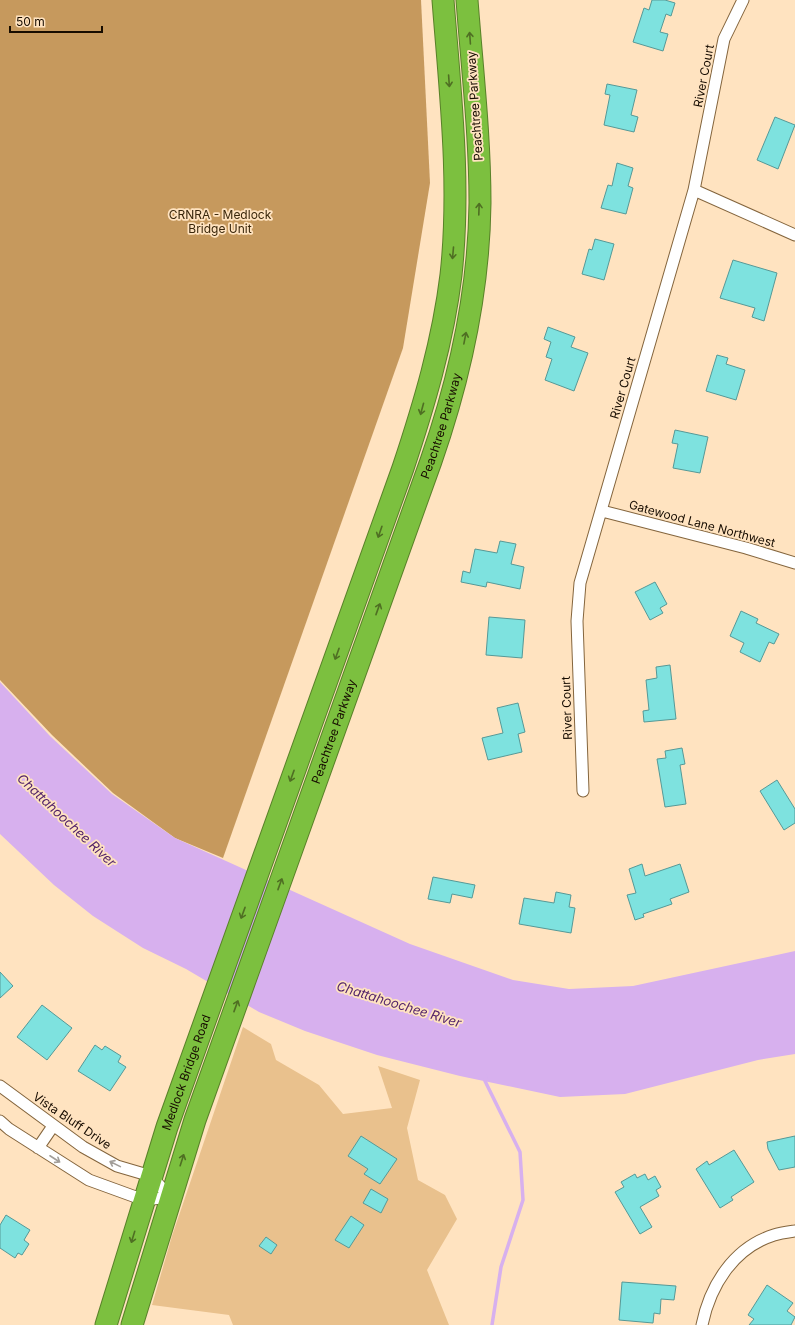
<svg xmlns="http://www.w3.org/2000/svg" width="795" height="1325" font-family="Inter,sans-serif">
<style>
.green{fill:#e9c18d}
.forest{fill:#c6995d}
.water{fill:#d7b0ee}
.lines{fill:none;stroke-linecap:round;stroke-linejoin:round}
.stream{stroke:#d7b0ee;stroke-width:3.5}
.building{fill:#7ee2df;stroke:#569997}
.street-casing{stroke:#84653d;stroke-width:13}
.highway-casing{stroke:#598129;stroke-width:23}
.street{stroke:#fff;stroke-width:11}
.highway{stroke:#7cc03f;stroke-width:21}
.oneway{stroke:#4f6f23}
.oneway2{stroke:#a29e99}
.labels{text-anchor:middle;stroke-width:3.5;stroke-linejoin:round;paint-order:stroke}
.street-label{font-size:12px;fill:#170c00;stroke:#ffe3c0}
.park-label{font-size:12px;fill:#39260a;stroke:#ffe3c0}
.water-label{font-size:13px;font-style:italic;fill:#53236a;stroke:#ffe3c0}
</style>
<rect width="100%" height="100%" fill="#ffe3c0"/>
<path class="green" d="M243,1027L271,1044L276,1060L319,1085L343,1114L392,1108L378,1066L420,1080L407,1128L418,1180L445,1195L457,1219L427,1270L449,1325H233L229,1315L152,1305L172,1236Z"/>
<path class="forest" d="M0,0H421L430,183L403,348L223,858L175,838L113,793L52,735L0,680Z"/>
<path class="water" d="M0,682L50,736L112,794L175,838L410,944L513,980L569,989L633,986L795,951V1054L758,1060L625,1094L560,1097L460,1076L377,1055L305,1031L259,1012L186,969L143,948L93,916L54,885L0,834Z"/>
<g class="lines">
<path class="stream" d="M486,1076L485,1081L520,1152L523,1200L501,1267L492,1325"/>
</g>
<path class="building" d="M652,0H665L675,3L671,16L666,14L660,32L668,34L663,51L633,42L644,8L649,10Z
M607,84L637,90L631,115L638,117L634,132L604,125L610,95L605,94Z
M775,117L795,125L778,169L757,160Z
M617,163L633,168L628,186L633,188L626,214L601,208L608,185L612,186Z
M595,239L614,244L604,280L582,274L589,249L592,250Z
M733,260L777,273L764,321L752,317L755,308L720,298Z
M548,327L575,337L571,347L588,353L574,391L545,380L552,359L546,357L551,342L544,339Z
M717,355L728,358L726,364L745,370L736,400L706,391Z
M675,430L708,437L700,473L673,468L678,444L672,443Z
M500,541L516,544L511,564L524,567L520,589L487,582L486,587L461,582L463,571L470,573L475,549L497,553Z
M655,582L667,604L660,608L663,613L650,620L635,592Z
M741,611L758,619L756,623L779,634L774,644L769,642L760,662L740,652L744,643L730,636Z
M489,617L525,620L522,658L486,655Z
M670,665L676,719L644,722L643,711L649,710L646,680L657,678L656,667Z
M518,703L525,732L518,734L522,752L488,760L482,738L503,733L497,708Z
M682,748L685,764L680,765L686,804L665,807L657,759L666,758L665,751Z
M777,780L795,809V823L784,830L760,791Z
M642,864L645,876L680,864L689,892L670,899L672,904L643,914L644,917L635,920L627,895L636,893L629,869Z
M433,877L475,885L472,898L452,894L450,903L428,899Z
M556,892L571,895L569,907L575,908L571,933L519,924L524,898L554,903Z
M0,972L13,986L0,998Z
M42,1005L72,1028L47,1060L17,1037Z
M95,1045L102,1050L105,1046L121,1056L118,1062L126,1067L110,1091L78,1071Z
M361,1136L397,1159L380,1184L364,1174L368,1169L348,1156Z
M795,1136V1167L779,1170L768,1149L767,1142Z
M734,1150L754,1182L731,1197L733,1200L720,1208L696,1169L707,1161L709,1165Z
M635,1174L637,1178L645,1174L648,1180L655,1176L661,1187L656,1190L659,1196L640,1207L652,1227L640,1234L615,1192L624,1187L621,1182Z
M371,1189L388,1199L381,1213L363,1203Z
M6,1215L30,1230L24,1240L29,1244L22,1255L18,1253L15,1258L0,1248V1225Z
M351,1216L364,1225L349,1248L335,1240Z
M266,1237L277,1245L271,1254L259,1246Z
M622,1282L676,1286L674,1300L661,1299L660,1314L654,1313L653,1323L619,1320Z
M767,1285L793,1303L787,1311L795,1317L791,1325H749L754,1319L748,1315Z"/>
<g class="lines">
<g class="street-casing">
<path id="street" d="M694,190L795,235
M602,511L746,548L795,563
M583,791L577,621L580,583L694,190L724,39L743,0
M0,1086L83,1147L117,1166L151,1176L170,1197
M0,1121L9,1129L89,1180L144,1200L170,1197
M38,1148L53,1126
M702,1325C710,1286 733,1248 774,1235C780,1233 788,1232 795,1231"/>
</g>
<g class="highway-casing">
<g id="highway">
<path id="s1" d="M106,1325L167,1127L403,468C424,405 443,341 451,275C461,183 450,91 443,0"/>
<path id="s2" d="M132,1325L195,1120L431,461C460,378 479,291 480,203C480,135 472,67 467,0"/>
</g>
</g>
<use href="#street" class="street"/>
<use href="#highway" class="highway"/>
</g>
<defs><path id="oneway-shaft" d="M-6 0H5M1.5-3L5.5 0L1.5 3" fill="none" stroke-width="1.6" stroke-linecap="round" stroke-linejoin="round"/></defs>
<g class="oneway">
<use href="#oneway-shaft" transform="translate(470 38) rotate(-94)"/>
<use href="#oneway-shaft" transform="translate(449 81) rotate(86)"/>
<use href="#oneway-shaft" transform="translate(479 209) rotate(-88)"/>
<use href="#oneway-shaft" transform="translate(453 253) rotate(95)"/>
<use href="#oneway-shaft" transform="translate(465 338) rotate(-79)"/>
<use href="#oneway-shaft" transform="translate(422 409) rotate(105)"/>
<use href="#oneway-shaft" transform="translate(380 532) rotate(109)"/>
<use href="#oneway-shaft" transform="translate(378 609) rotate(-70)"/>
<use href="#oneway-shaft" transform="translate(337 654) rotate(110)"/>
<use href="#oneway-shaft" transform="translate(292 776) rotate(110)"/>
<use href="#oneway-shaft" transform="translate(280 884) rotate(-70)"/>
<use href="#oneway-shaft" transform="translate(243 913) rotate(110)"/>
<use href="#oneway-shaft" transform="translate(236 1006) rotate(-70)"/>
<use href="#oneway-shaft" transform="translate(182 1160) rotate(-72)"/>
<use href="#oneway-shaft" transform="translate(133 1237) rotate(107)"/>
</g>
<g class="oneway2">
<use href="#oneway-shaft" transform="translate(55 1159) rotate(33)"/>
<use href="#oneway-shaft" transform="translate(115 1164) rotate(-154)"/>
</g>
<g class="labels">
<g class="street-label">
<text transform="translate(704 76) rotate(-79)" y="4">River Court</text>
<text transform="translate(475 106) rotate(-94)" y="4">Peachtree Parkway</text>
<text transform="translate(623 388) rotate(-74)" y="4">River Court</text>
<text dy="4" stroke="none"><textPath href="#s2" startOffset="951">Peachtree Parkway</textPath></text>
<text transform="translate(702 524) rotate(15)" y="4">Gatewood Lane Northwest</text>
<text transform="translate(567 708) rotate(-92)" y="4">River Court</text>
<text dy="4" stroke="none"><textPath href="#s2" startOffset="627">Peachtree Parkway</textPath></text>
<text dy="4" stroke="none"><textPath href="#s1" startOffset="265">Medlock Bridge Road</textPath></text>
<text transform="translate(72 1121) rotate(34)" y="4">Vista Bluff Drive</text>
</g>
<g class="park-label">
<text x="220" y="219">CRNRA - Medlock<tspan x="220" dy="14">Bridge Unit</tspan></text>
</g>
<g class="water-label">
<text transform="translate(67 820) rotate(43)" y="5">Chattahoochee River</text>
<text transform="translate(399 1004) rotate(17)" y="5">Chattahoochee River</text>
</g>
</g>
<path d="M10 26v6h92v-6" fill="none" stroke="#170c00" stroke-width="2"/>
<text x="16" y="26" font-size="12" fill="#170c00" stroke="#ffe3c0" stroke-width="3" paint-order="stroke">50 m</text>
</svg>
